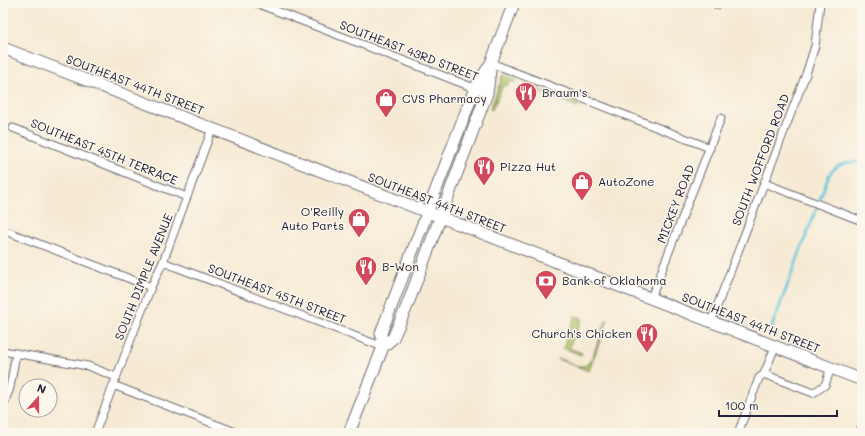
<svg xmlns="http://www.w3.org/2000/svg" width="865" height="436" font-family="Mali,sans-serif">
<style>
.grass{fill:url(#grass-dots);stroke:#6c7554}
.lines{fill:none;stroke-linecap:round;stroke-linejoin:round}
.stream{stroke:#5fc6dc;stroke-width:2.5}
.street-casing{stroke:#6c6871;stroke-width:9}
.secondary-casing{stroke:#6c6871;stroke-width:13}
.street{stroke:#fff;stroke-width:7}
.secondary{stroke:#fff;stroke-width:11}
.labels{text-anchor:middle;stroke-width:3;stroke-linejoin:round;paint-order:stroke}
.street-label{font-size:12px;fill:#22223b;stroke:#fbf7ec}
.poi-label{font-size:12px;fill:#22223b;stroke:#fbf7ec;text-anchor:start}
</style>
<defs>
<pattern id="grass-dots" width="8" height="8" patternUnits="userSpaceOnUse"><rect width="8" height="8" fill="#b6c86c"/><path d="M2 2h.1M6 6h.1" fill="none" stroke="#9cac5e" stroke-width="1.8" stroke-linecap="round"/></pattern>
</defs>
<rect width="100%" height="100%" fill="#fbf7ec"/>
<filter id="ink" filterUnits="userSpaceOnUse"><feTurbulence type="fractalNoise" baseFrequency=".025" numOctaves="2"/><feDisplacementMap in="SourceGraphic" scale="8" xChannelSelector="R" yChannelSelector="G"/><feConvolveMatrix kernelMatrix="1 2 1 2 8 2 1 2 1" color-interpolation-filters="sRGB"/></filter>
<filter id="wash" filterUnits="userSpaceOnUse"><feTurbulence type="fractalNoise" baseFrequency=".012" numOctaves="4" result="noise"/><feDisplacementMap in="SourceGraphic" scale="16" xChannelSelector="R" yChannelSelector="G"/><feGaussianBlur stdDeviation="0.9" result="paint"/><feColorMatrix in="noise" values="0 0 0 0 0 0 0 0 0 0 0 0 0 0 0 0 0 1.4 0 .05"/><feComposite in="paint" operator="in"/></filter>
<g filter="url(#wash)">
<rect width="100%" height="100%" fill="#f6ead4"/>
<path class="grass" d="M503,75L515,80V82L511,81L508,86L503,85L492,110L490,109Z
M526,84L579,104L578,107L527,87L526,93L524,89Z
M575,316L582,318L577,332L570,329Z
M608,319L589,371L557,359C565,358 574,367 583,366C595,365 599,328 608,319Z
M569,331L579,335L575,334L569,348L582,353L581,355L563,348Z"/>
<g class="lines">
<path class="stream" d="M771,329L829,175C836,164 849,160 862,163"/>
</g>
</g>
<g filter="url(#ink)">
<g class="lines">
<g class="street-casing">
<path id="street" d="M256,3L487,93
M717,3V5
M3,7L4,3
M491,63L710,148
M13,128L187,197
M764,183L862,221
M3,230L151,287
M163,262L383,347
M651,298L721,118
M711,322L806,74L815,46L820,3
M775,347L764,374L813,393L825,385L831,368
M3,351L88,366L116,377
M113,385L238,433
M3,406L10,388L16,353
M95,433L151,287L163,262L212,129
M738,433L759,378L764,374
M859,433L862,426"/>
</g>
<g class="secondary-casing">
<path id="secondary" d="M3,48L862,380
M383,347L381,333L475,88L490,65
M349,433L383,347L393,338L407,306L487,93L491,63L514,3"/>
</g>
<use href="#street" class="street"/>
<use href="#secondary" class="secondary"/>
</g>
</g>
<defs>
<g id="restaurant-pin" transform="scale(1.15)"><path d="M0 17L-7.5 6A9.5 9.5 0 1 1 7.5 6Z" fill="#d1495b" stroke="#fbf7ec"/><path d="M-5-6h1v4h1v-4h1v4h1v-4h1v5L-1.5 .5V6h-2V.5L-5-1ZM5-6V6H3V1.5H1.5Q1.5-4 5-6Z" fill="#fff"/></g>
<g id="shop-pin" transform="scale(1.15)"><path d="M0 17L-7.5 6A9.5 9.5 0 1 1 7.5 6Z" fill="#d1495b" stroke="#fbf7ec"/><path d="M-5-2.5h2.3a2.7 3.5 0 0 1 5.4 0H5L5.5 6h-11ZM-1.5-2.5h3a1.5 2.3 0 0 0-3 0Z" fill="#fff"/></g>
<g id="bank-pin" transform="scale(1.15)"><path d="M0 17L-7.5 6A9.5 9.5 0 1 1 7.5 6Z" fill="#d1495b" stroke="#fbf7ec"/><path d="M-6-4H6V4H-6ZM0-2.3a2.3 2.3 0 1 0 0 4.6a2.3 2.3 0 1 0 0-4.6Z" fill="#fff"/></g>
</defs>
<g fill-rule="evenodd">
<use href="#restaurant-pin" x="526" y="93"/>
<use href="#shop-pin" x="386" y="99"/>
<use href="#restaurant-pin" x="484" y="167"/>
<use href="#shop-pin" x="582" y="182"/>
<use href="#shop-pin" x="359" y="219"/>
<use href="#restaurant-pin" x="366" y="267"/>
<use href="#bank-pin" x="546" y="281"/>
<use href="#restaurant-pin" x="647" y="334"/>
</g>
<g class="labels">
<g class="street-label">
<text transform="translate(409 51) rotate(21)" y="4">SOUTHEAST 43RD STREET</text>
<text transform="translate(135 85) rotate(21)" y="4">SOUTHEAST 44TH STREET</text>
<text transform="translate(104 152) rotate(22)" y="4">SOUTHEAST 45TH TERRACE</text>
<text transform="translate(761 160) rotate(-69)" y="4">SOUTH WOFFORD ROAD</text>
<text transform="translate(437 203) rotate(21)" y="4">SOUTHEAST 44TH STREET</text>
<text transform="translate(676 204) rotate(-69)" y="4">MICKEY ROAD</text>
<text transform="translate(144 277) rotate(-68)" y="4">SOUTH DIMPLE AVENUE</text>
<text transform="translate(277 294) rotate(21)" y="4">SOUTHEAST 45TH STREET</text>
<text transform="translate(751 323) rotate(21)" y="4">SOUTHEAST 44TH STREET</text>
</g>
<g class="poi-label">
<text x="542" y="97">Braum's</text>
<text x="402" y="103">CVS Pharmacy</text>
<text x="500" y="171">Pizza Hut</text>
<text x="598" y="186">AutoZone</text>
<text x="344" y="216" text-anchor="end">O'Reilly<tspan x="344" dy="14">Auto Parts</tspan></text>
<text x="382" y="271">B-Won</text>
<text x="562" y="285">Bank of Oklahoma</text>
<text x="632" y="338" text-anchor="end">Church's Chicken</text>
</g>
</g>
<rect width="865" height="436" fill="none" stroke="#fbf7ec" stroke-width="16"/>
<g transform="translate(38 398) rotate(21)"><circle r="19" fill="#fbf7ec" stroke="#a4a2a5"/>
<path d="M0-3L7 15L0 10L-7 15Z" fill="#d1495b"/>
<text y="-6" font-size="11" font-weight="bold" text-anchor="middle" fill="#22223b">N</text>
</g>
<path d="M719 410v6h118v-6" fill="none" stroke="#22223b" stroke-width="2"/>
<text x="725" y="410" font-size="12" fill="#22223b" stroke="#fbf7ec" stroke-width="3" paint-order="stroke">100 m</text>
</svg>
